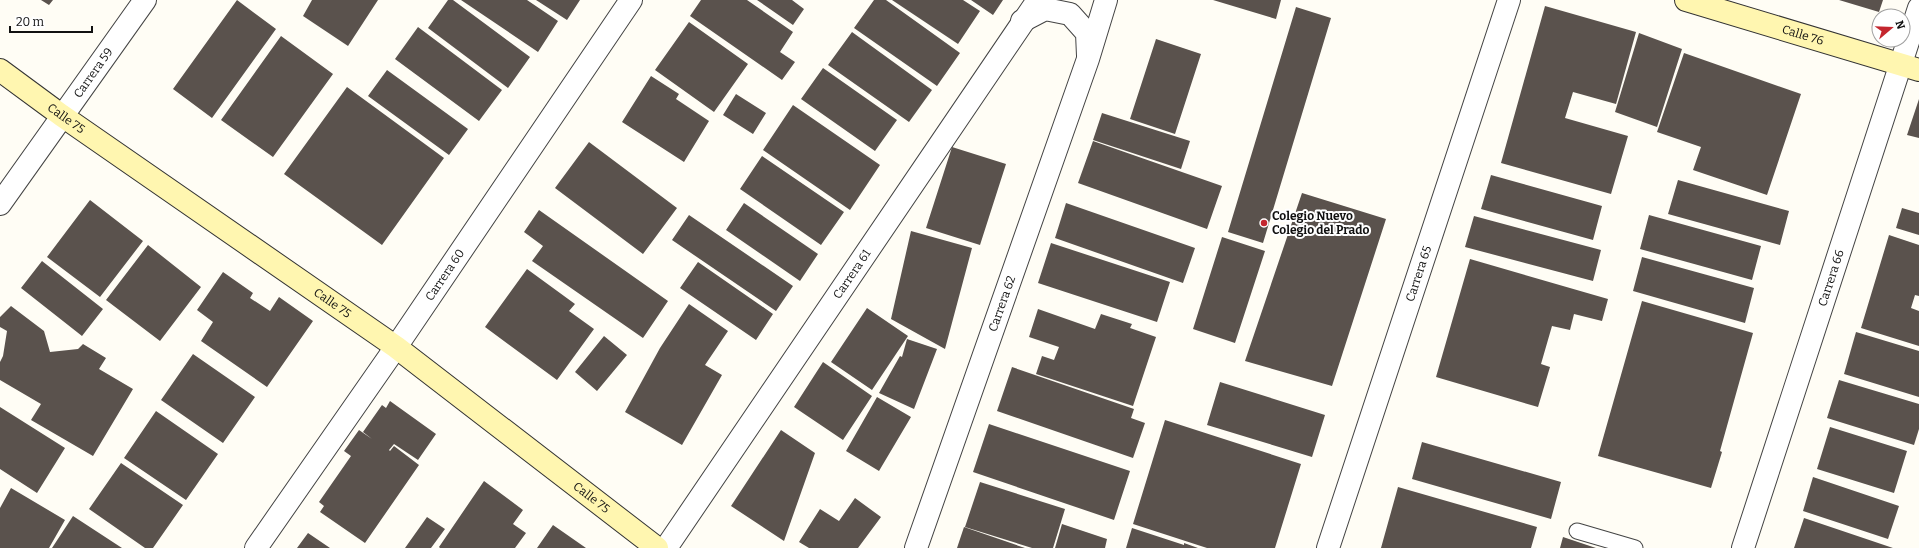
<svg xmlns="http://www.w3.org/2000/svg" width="1919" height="548" font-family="Bitter,serif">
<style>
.building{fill:#5a524d}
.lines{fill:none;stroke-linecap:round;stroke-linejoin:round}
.lane-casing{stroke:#444;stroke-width:17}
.street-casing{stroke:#444;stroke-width:24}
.secondary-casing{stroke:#333;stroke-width:24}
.lane{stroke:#fff;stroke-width:15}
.street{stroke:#fff;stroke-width:22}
.secondary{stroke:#fff6b0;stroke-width:22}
.poi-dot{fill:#c4262e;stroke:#fff;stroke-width:1.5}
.labels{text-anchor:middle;stroke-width:4;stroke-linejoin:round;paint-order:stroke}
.street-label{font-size:12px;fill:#111;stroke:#fff}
.poi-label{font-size:12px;font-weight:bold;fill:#111;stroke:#fff;text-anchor:start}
</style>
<rect width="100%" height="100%" fill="#fffdf5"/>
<path class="building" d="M41,0H53L49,5Z
M237,0L276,29L212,118L173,89Z
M312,0H378L348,46L303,16Z
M448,0H453L530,57L508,88L428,28Z
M461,0H527L558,21L538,52Z
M536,0H580L567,20Z
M701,0H747L793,32L780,52L795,62L782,80L690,16Z
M757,0H792L804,9L793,25Z
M874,0H886L960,53L937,86L854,28Z
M892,0H963L980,11L958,44Z
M971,0H1003L993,15Z
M1213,0H1281L1276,19Z
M1839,0H1883L1879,12Z
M1545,6L1636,32L1616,104L1573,92L1565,118L1628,136L1611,194L1501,163Z
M1296,7L1331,18L1263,243L1228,232Z
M689,22L748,64L714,112L655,70Z
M418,27L502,90L479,121L395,59Z
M852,32L932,90L909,122L828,65Z
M1639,33L1682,49L1657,127L1615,112Z
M281,36L333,74L273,157L221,120Z
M1156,39L1201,54L1175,134L1130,119Z
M1684,53L1801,94L1767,195L1693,170L1701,147L1657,132Z
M823,68L897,120L875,151L801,99Z
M387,70L468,129L449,155L368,96Z
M651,76L679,94L676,99L709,121L684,162L622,122Z
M347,87L444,158L382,245L284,174Z
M736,94L766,113L753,134L723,115Z
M1919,99V138L1907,135Z
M793,105L880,165L850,210L763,150Z
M1102,113L1190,141L1181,169L1093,140Z
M1093,141L1222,186L1207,229L1078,183Z
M589,142L677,208L643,254L555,188Z
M952,147L1006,164L980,245L926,228Z
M762,156L844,212L821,245L740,189Z
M1491,175L1602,206L1593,240L1481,209Z
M1678,180L1789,211L1780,245L1668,214Z
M1302,193L1386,219L1332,386L1245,361Z
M90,200L143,241L100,297L47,257Z
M744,203L818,254L800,281L726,230Z
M1066,203L1195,248L1183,283L1055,238Z
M1902,208L1919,213V235L1896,228Z
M539,210L668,301L643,338L532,261L543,246L524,232Z
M689,215L793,286L776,311L672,240Z
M1649,215L1761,246L1752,280L1640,249Z
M1474,216L1601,250L1593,281L1465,247Z
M911,231L972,248L945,349L891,319Z
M1889,235L1919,245V296L1915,295L1911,308L1919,311V346L1861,328Z
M1222,237L1265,251L1235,343L1193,329Z
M1051,243L1170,282L1157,322L1038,283Z
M148,245L201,287L160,341L106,300Z
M1642,257L1754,288L1745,323L1633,291Z
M1470,259L1608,299L1602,321L1574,314L1570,330L1552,326L1541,364L1550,367L1538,407L1436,377Z
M42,261L103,309L82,336L21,288Z
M698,262L773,314L756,340L680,288Z
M527,269L575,304L569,311L594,329L557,380L485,327Z
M223,272L253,293L250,298L270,311L279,297L313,321L267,387L201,341L213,322L197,310Z
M1642,301L1753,333L1720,451L1722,452L1711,488L1598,456Z
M689,304L728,331L705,365L722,375L682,445L625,412L660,348Z
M11,306L44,331L50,352L78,349L83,344L106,358L99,369L133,389L93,456L31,420L41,404L0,380V362L3,356L7,331L0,327V317Z
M867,308L908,336L872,390L831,362Z
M1038,309L1095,329L1101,314L1132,324L1130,328L1156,337L1133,406L1036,374L1042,356L1054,360L1059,347L1029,337Z
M1856,332L1919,351V397L1844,374Z
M604,336L627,355L597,391L575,372Z
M907,339L937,349L914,409L879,393L900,356L902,357Z
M193,354L255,397L223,443L161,400Z
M823,362L872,396L843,440L794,407Z
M1012,367L1134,409L1131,418L1145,423L1133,458L997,411Z
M1839,380L1919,404V429L1914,445L1827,418Z
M1220,382L1325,415L1312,457L1207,425Z
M877,397L911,417L879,471L846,451Z
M390,401L436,434L418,460L394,444L389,450L390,451L394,446L419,465L365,543L320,512L324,506L319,502L351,456L344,451L359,430L372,439L363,432L382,405L386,408Z
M0,407L65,448L37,493L0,469Z
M156,411L218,454L186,500L124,458Z
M1165,420L1301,464L1275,548H1207L1133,524Z
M989,424L1130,471L1114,520L973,472Z
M1830,427L1907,451L1894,493L1817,469Z
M781,430L815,453L784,541L731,506Z
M1422,442L1561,482L1551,519L1412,479Z
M121,463L183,505L153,548H145L89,509Z
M1813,477L1899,506L1888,539L1803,511Z
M484,481L523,510L513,524L526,533L515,548H440L439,547Z
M980,482L1065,509L1053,548H1032L965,527Z
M1398,487L1537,527L1531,548H1381Z
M11,488L65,520L49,548H0V508Z
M855,498L881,517L858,548H809L799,542L820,509L839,521Z
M73,516L122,548H52Z
M427,517L445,529L431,548H405Z
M1804,518L1893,548H1794Z
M1062,524L1107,539L1105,548H1055Z
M553,525L586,548H537Z
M964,527L1025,548H957Z
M1132,528L1184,545V543L1198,548H1126Z
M308,533L330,548H297Z
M1563,537L1596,548H1560Z"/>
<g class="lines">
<g class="lane-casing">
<path id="lane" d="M1577,531L1635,548"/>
</g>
<g class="street-casing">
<g id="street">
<path d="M1022,21L1045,9L1070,14L1087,33L1088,56"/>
<path id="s1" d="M0,204L145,0"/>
<path id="s2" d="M256,548L396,347L631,0"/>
<path id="s3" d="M666,548L1038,0"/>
<path id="s4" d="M916,548L1088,59L1106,0"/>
<path id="s5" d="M1328,548L1509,0"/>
<path id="s6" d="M1743,548L1919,8"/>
</g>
</g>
<g class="secondary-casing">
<g id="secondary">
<path id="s7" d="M1686,0L1919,70"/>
<path id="s8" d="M0,70L61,115L396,347L657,548"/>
</g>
</g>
<use href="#lane" class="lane"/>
<use href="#street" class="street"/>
<use href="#secondary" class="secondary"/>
</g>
<circle class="poi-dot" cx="1264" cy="223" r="4"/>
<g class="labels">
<g class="street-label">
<text dy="4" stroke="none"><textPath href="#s7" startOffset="122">Calle 76</textPath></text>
<text dy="4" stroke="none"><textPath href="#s1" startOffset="161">Carrera 59</textPath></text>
<text dy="4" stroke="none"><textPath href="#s8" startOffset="82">Calle 75</textPath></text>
<text dy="4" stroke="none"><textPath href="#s3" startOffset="331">Carrera 61</textPath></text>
<text dy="4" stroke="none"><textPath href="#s5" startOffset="289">Carrera 65</textPath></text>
<text dy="4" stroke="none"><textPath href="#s2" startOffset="332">Carrera 60</textPath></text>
<text dy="4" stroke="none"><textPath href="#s6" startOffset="284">Carrera 66</textPath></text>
<text dy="4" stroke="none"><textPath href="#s8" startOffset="406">Calle 75</textPath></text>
<text dy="4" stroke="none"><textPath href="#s4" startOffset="259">Carrera 62</textPath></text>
<text dy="4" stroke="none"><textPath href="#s8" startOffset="730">Calle 75</textPath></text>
</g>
<g class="poi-label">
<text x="1272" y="220">Colegio Nuevo<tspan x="1272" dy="14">Colegio del Prado</tspan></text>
</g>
</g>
<g transform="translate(1891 28) rotate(71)"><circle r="19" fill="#ffffff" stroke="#a0a0a0"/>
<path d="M0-3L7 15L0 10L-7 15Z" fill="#c4262e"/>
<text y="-6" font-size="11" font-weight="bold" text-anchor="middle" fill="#111111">N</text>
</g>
<path d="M10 26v6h82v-6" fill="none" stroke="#111111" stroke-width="2"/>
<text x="16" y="26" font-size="12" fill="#111111" stroke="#ffffff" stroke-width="3" paint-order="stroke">20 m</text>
</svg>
